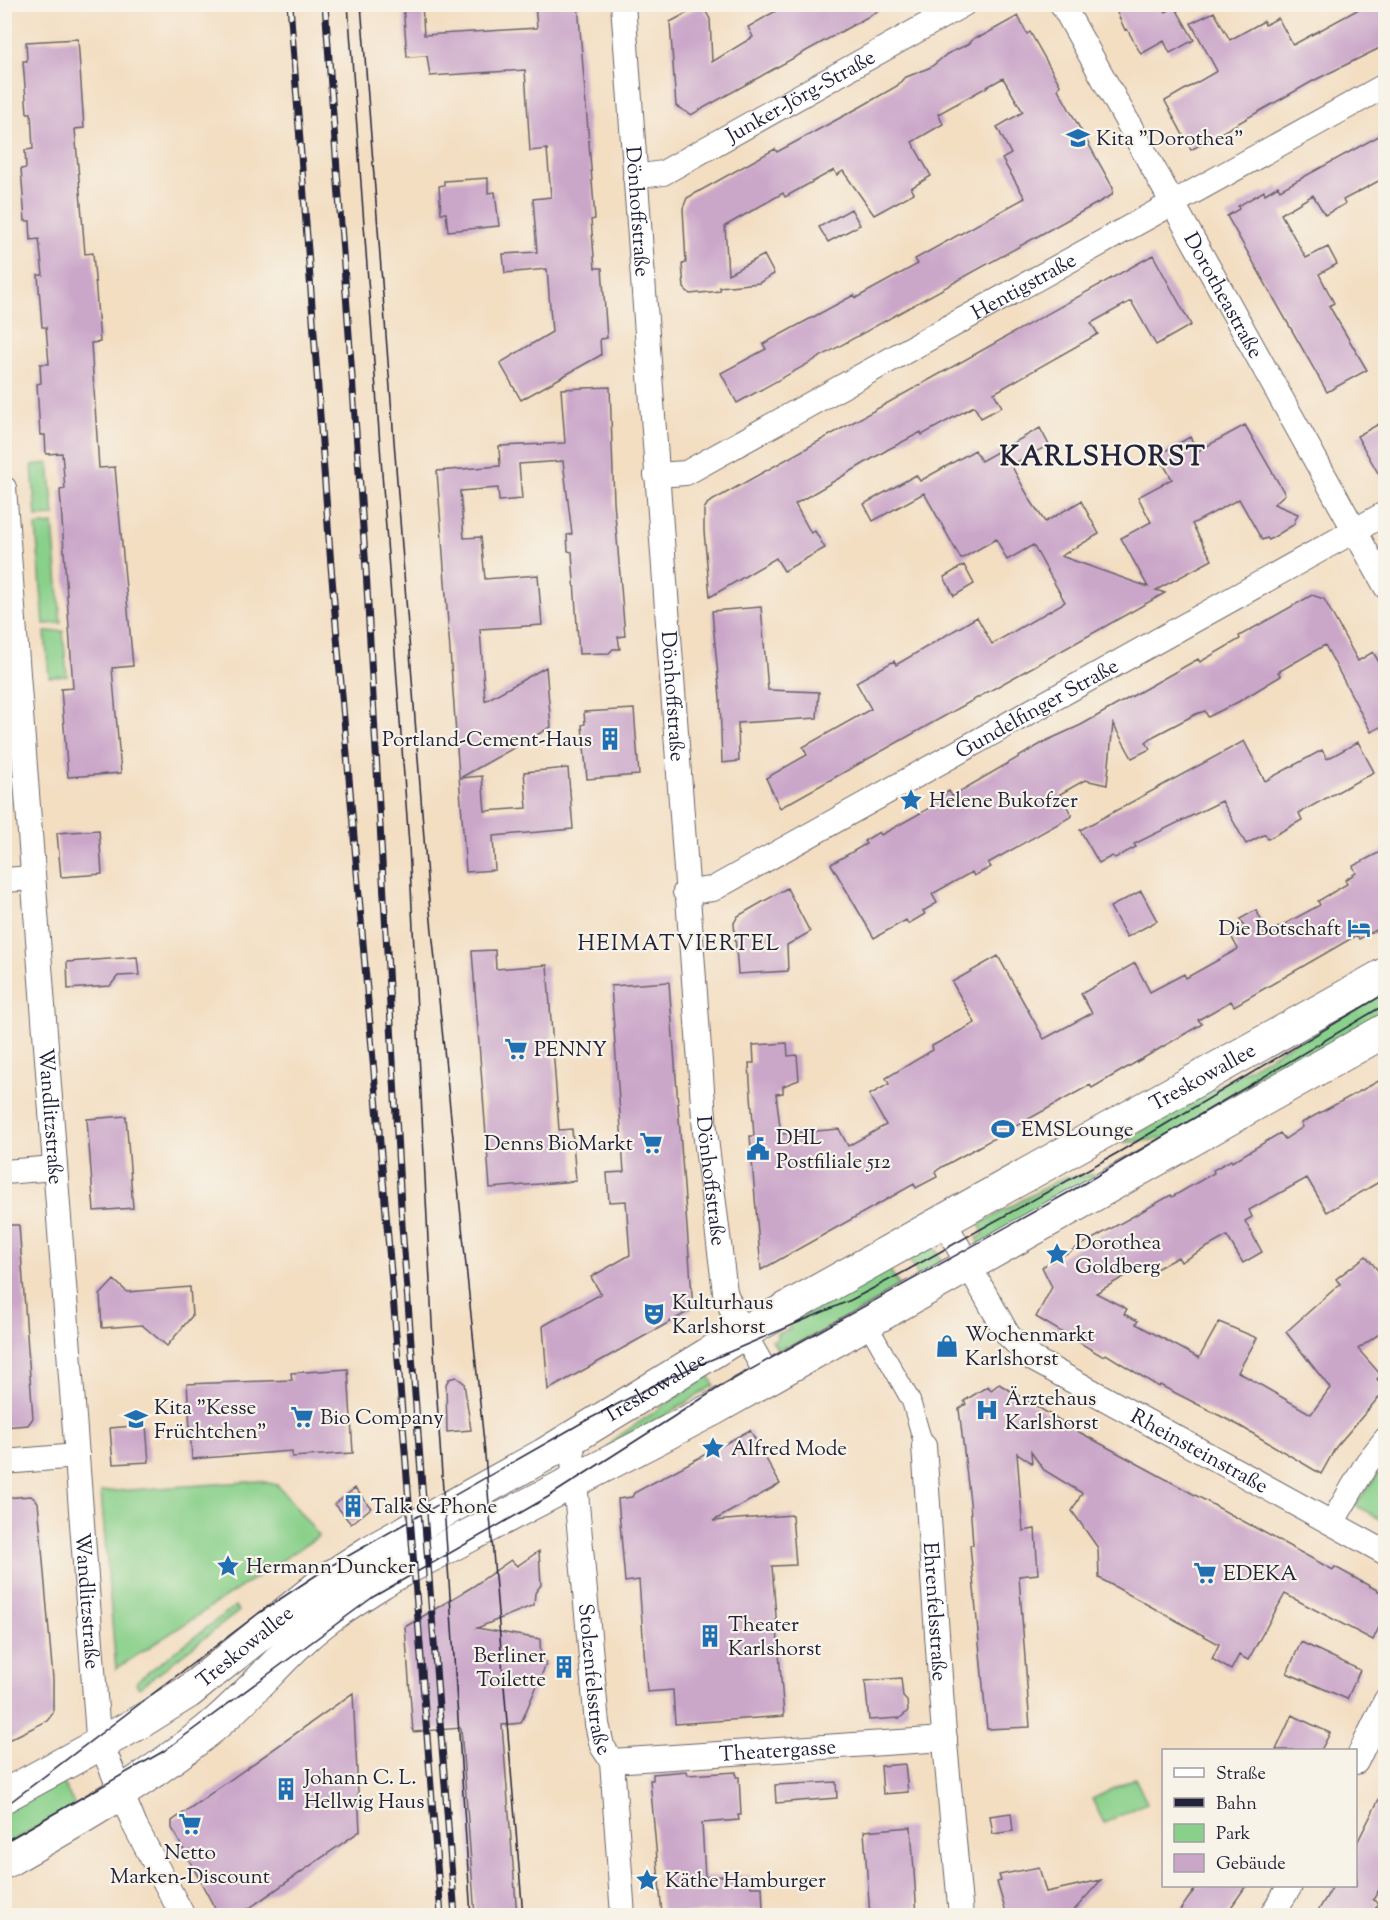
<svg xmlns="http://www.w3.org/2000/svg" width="1390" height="1920" font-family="'Sorts Mill Goudy',serif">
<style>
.green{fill:#89d08a;stroke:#567962;stroke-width:1.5}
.building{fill:#caa6c9}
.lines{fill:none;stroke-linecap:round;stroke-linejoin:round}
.pedestrian-casing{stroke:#6b646a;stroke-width:20}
.minor-casing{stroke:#6b646a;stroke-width:26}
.secondary-casing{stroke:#6b646a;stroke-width:35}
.pedestrian{stroke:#fff;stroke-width:18}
.minor{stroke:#fff;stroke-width:24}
.secondary{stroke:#fff;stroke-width:33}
.tram{stroke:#22223b;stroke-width:1.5}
.rail-casing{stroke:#22223b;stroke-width:7}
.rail{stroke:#f7f3e8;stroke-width:4.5;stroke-dasharray:14;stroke-linecap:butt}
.labels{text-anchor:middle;stroke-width:4.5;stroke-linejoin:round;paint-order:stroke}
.street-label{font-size:21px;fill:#22223b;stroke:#f7f3e8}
.poi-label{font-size:21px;fill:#22223b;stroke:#f7f3e8;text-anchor:start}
.neighbourhood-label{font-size:22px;letter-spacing:1.5px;fill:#22223b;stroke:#f7f3e8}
.district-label{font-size:27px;font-weight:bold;letter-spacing:1.5px;fill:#22223b;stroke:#f7f3e8}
</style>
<rect width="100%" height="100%" fill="#f7f3e8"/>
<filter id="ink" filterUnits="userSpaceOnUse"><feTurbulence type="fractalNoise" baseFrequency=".0167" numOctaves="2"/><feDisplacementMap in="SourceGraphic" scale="12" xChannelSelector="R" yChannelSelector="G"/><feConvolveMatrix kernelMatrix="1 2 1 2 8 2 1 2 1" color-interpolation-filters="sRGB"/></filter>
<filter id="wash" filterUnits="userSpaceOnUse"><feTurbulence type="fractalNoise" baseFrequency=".008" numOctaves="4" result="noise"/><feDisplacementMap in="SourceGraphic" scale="24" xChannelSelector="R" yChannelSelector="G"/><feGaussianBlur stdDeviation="1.35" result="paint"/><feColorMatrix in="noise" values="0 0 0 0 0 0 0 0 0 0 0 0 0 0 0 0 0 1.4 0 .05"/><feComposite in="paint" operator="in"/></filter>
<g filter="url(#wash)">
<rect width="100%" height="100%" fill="#f3dec2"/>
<path class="green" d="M49,463L54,516L36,517L32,465Z
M53,524L61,623L44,624L36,526Z
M63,631L67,676L49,677L45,632Z
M1385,989V1013L1171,1138L1121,1143Z
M1107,1174L981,1246L977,1238L984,1234L979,1224L1064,1177Z
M930,1246L936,1250L945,1267L921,1281L906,1254Z
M887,1265L901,1289L788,1351L785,1346L778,1350L772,1341L778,1338L776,1334L790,1329L788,1323Z
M709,1375L714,1385L610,1451L608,1448L616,1438Z
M1385,1465V1522L1355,1505Z
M260,1481L277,1485L282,1490L319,1536L116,1669L101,1492Z
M235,1606L239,1611L139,1688L136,1684L138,1680Z
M1135,1778L1147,1803L1104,1823L1092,1799Z
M61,1779L75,1806L5,1845L4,1811Z"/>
<g id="blocks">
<path class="building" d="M403,4H422L424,35L537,28L535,4H578L595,219L591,220L595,268H602L607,338L600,339L601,355L521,400L500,363L552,332L547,269L505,273L503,254L537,252L533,199L551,197L547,149L530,151L525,70L430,76L427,56L407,57Z
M788,4H891L691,115L676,106L670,22L702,5L710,19L712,62L753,37L748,27Z
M1113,4H1162L1166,12L1175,7L1194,40L1170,53L1164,41L1141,54L1127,29L1125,30Z
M1368,4H1386V45L1313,81L1191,150L1165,101L1217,71L1191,23L1214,12L1230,40L1264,21L1265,25L1278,18L1293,45Z
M1018,16L1027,34L1030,32L1060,85L1058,89L1113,188L1112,195L737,403L721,373L766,349L763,344L854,295L856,298L918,264L915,259L1025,198L1002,159L1011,154L997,127L1023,112L1003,78L938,114L943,124L912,142L931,176L911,188L914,193L874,215L843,171L837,175L834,170L785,197L783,193L725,226L728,274L764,255L774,274L759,283L720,287V291L690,294L684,288L682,264L686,263L683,208L687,198L775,149L777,152L862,106L897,86L904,78L931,67L947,54L969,44L974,38L982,36Z
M78,39L84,128L75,129L85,254L93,253L100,342L91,343L99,468L115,467L133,666L112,668L121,773L68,777L61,689L73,688L60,490L65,489L62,453L46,454L45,435H40L37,384L41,383L40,364H49L46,327H42L38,275H43L39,239L31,240L30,221H25L21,169L26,168L25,150L33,149L31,113H27L23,61H27L26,42Z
M1386,132V177L1343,200L1345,204L1325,215L1313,195L1281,214L1306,258L1328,247L1337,264L1319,274L1334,303L1329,306L1367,370L1327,392L1227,216L1239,209L1238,206L1264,191L1265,194L1278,186L1280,190Z
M488,178V193L495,192L499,226L448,231L446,213H441L439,186L444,185V181Z
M851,209L860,225L828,242L819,227Z
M1153,255L1191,325L1156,345L1131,301L1091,323L1098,334L994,393L1002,407L981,418L974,406L922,435L921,432L887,450L795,504L811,533L815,531L825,548L784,571L776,558L710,597L704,531V509L708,503Z
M610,387L614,502L625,636L618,637L620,649H613L609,653L579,654L572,552L568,551L567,535L572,534L563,461L519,464L522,499L499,501L498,488L460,491L464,538L481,537L485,579L538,575L542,625L480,629L485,701L546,667L551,727L460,778L482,776L485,811L527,808L524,772L568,768L573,829L493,836L495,870L466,872L437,471L500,466L499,446L565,443L561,389Z
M1386,420V487L1357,436Z
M1245,425L1285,494L1274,504L1298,514L1293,525L1269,540L1267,538L1262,540L1239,499L1192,524L1212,560L1156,590L1165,593L780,808L766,778L807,755L803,747L871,709L856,682L894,661L896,665L977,617L992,644L1065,602L1033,545L1007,560L996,539L961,559L924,493L873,521L864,504L916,475L920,481L975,450L981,461L1040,428L1049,445L1011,465L1031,501L1045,522L1081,501L1099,534L1061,556L1148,587L1121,538L1151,522L1138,497L1172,479L1158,455L1190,437L1198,451Z
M964,565L974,584L954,596L944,577Z
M1312,595L1324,599L1358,661L1373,652L1386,674V724L1371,732L1325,645L1278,672L1281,676L1238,702L1208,717L1205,711L1196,714L1154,736L1146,742L1150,749L1132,758L1113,724L1107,785L1085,780L1060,794L1072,816L988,863L991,867L974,876L972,872L932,894L937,903L923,911L925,914L908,924L906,920L874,938L831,864L866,844L864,841L879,832L881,835L935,805L933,801L949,791L952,796L1046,741L1081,725L1198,659L1200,662L1240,639L1239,636Z
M761,607L768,690L819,692L817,718L738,723L739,761L722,763L720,698L712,611Z
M634,709L639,775L587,779L582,725L585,724L584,712Z
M1244,741L1265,781L1322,750L1327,759L1358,742L1374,772L1299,813L1302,820L1268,839L1265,834L1246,844L1222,801L1134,844L1136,847L1115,858L1112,856L1099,863L1080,830Z
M99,830L102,874L61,877L57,833Z
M1386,849V925L1359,939L1357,935L1234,1006L1231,1001L1198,1020L1202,1024L1109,1078L1092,1088L1090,1085L942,1167L935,1172L937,1177L916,1188L914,1184L761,1270L750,1136H754L750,1081L749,1063H754L753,1045L787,1043L788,1056L797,1055L799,1080L783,1086V1093L776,1094L781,1134L839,1129L848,1146L886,1125L869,1095L889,1084L886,1078L933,1050L932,1046L975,1023L952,982L998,956L1044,1039L1092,1013L1081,994L1135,963L1150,992L1184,974L1186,978L1238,949L1230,934L1244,927L1240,919L1256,910L1268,933L1320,905L1318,901L1347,884L1345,880L1356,873L1353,866Z
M787,888L810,932L787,945L788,971L738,974L734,923L738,916Z
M1141,891L1157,921L1127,937L1110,907Z
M495,950L496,969L547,965L559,1130L572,1129L576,1181L490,1188L472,951Z
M137,957L139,975L118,976L110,986L68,989L67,962Z
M669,982L693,1309L548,1390L543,1326L601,1294L591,1277L630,1255L626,1201L609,1202L607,1173L624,1172L611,986Z
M1386,1077V1178L1327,1212L1307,1178L1249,1210L1252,1217L1245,1221L1262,1252L1243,1263L1227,1236L1181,1262L1178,1257L1147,1274L1142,1266L1096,1293L1127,1309L1124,1314L1138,1321L1136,1324L1199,1358L1219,1322L1257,1338L1238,1372L1311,1414L1330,1388L1286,1332L1340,1284L1336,1279L1366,1256L1386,1280V1329L1358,1349L1381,1375L1377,1379L1386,1389L1336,1447L1321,1474L1240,1426L1160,1385L1159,1387L1106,1354L1102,1356L1036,1317L1052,1287L1042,1267L1171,1195L1172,1197L1214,1173L1213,1170L1231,1160L1232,1162L1280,1133L1285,1139L1303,1127L1301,1123Z
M126,1116L133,1208L94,1211L87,1119Z
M4,1225H19L33,1418L28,1425L4,1427Z
M114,1280L127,1292L190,1287L192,1316L167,1346L142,1325L102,1328L100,1295Z
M348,1369L353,1453L292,1457V1451L192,1459L187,1384L292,1380L291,1373Z
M456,1377L464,1383L471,1430L447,1432L446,1384L449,1379Z
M999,1384L1081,1433L1333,1570L1335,1567L1386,1595V1625L1381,1623L1373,1640L1285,1594L1248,1660L1239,1655L1231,1670L1212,1659L1219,1644L1099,1578L1098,1548L1072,1511L1082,1493L1044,1470L1031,1452L1032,1463L1017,1453L1023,1531L1035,1529L1038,1574L1019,1576L1030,1727L987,1729L970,1545H973L970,1502L959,1409L966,1404L964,1401L988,1386L991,1390Z
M146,1425L149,1462L113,1464L110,1428Z
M750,1430L780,1484L713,1521L792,1515L796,1565L772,1566L784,1716L675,1724L673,1690L647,1692L639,1580L625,1582L618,1499L632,1497L634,1493Z
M355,1488L371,1508L351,1524L335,1504Z
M31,1496L38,1502L53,1679V1713L47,1721L4,1742V1498Z
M539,1551L541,1585L535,1593L534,1605L477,1628L540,1639L541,1663L547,1662L521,1723L502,1725L517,1916H475L461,1728L413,1732L405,1627L472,1587L511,1560L517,1566Z
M1301,1642L1360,1670L1347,1699L1287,1673Z
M901,1678L903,1697L907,1701L908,1711L900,1718L869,1720L865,1681Z
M353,1693L360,1831L238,1916H219L172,1828V1821Z
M1292,1715L1330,1733L1321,1750H1276Z
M905,1764L908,1792L883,1794L881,1766Z
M687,1771L688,1775L736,1772V1777H739L741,1815H738L739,1820L702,1823L705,1877L750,1875L751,1887H762L763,1909L662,1915L650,1780H653V1774Z
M836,1782L837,1798L776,1803L775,1785Z
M1386,1785V1878L1373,1900L1379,1903L1371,1916H1315L1333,1886H1356V1845Z
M1011,1813L1013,1831L993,1834L990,1816Z
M911,1827L917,1916H870L864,1831Z
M1039,1867L1046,1892L1101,1880L1069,1916H1007L997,1882L1001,1881L999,1875Z
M1197,1886H1246L1225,1916H1176Z"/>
</g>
</g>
<g filter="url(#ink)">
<use href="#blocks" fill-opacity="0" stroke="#6b646a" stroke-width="1.5"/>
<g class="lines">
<g class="pedestrian-casing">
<path id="pedestrian" d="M867,1323L911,1401L924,1446"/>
</g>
<g class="minor-casing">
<g id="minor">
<path id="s1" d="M623,4L705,1131L725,1292L735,1318L769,1378"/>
<path id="s2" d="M1062,4L1386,587"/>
<path id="s3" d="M635,177L663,173L964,4"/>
<path id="s4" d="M656,475L686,473L1386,85"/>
<path id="s5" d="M4,488L98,1736L135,1826L183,1916"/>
<path d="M4,880L33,878"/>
<path id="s6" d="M685,892L713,889L1386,513"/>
<path d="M4,1172L55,1168"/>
<path id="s7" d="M943,1220L1008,1335L1033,1359L1386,1553"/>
<path id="s8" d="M571,1438L597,1724L602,1746L612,1761L623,1916"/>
<path id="s9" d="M924,1446L943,1721L961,1916"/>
<path d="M4,1462L77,1456"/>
<path d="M1332,1523L1367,1463L1386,1439"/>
<path id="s10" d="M612,1761L945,1739"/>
<path d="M1356,1762L1386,1700"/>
<path d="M1271,1916L1290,1886"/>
</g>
</g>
<g class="secondary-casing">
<g id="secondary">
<path id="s11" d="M4,1796L140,1722L188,1692L327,1580L370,1552L544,1455L743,1333L1386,974"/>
<path d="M4,1862C75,1822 144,1782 207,1731C242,1703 270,1669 302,1639C329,1614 361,1595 391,1576L713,1409L1386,1030"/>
</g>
</g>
<use href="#pedestrian" class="pedestrian"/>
<use href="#minor" class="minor"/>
<use href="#secondary" class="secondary"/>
<path class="tram" d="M348,4L409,845L432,1323L471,1916
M361,4L428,891L484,1443L523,1916
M4,1807L259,1613L327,1568L585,1421L666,1379L851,1300L904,1272L1119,1152L1386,993
M4,1842L164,1751L373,1597L548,1497L723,1385L1073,1190L1386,1004"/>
<g class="rail-casing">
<path id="rail" d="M290,4L331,566L393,1296L441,1916
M325,4L366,569L402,1225L455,1916"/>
</g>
<use href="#rail" class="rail"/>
</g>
</g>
<defs>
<g id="school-bare" transform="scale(1.8)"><path d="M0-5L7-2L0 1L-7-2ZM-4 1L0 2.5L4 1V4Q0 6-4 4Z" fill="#1f6fb2" stroke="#f7f3e8" stroke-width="2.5" paint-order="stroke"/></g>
<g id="building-bare" transform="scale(1.8)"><path d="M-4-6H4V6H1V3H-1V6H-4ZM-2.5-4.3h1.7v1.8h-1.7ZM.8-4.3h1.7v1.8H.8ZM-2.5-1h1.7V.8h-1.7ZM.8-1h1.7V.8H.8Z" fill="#1f6fb2" stroke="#f7f3e8" stroke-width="2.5" paint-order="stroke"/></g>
<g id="sight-bare" transform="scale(1.8)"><path d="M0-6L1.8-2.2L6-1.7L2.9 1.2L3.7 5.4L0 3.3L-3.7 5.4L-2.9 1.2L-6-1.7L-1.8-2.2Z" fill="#1f6fb2" stroke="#f7f3e8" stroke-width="2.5" paint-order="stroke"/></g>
<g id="hotel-bare" transform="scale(1.8)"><path d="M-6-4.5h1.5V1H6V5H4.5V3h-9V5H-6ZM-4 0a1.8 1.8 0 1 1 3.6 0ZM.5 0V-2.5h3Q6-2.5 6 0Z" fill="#1f6fb2" stroke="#f7f3e8" stroke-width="2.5" paint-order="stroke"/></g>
<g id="supermarket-bare" transform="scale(1.8)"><path d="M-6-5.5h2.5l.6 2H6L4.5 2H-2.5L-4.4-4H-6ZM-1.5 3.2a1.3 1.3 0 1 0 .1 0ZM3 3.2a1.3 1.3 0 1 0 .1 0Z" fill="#1f6fb2" stroke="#f7f3e8" stroke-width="2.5" paint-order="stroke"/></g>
<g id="stadium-bare" transform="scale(1.8)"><path d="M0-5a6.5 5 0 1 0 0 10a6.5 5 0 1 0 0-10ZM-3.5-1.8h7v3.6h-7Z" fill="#1f6fb2" stroke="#f7f3e8" stroke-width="2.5" paint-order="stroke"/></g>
<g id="civic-bare" transform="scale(1.8)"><path d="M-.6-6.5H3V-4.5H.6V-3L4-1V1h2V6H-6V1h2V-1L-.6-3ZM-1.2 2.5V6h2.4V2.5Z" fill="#1f6fb2" stroke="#f7f3e8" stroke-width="2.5" paint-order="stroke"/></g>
<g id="theatre-bare" transform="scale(1.8)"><path d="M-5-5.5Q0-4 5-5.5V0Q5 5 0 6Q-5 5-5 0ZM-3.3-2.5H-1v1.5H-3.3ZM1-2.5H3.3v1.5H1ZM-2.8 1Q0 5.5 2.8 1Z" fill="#1f6fb2" stroke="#f7f3e8" stroke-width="2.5" paint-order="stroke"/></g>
<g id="shop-bare" transform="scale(1.8)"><path d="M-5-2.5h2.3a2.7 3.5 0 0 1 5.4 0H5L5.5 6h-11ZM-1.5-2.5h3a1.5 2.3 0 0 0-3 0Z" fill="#1f6fb2" stroke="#f7f3e8" stroke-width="2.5" paint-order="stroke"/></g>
<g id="hospital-bare" transform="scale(1.8)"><path d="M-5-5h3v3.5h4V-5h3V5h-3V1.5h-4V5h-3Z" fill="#1f6fb2" stroke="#f7f3e8" stroke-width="2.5" paint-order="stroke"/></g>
</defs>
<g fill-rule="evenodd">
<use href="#school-bare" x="1078" y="138"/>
<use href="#building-bare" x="610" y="739"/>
<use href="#sight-bare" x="911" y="800"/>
<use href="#hotel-bare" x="1359" y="928"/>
<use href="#supermarket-bare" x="516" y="1049"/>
<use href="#stadium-bare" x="1003" y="1129"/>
<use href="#supermarket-bare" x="651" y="1143"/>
<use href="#civic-bare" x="758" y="1149"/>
<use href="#sight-bare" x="1057" y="1254"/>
<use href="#theatre-bare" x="654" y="1314"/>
<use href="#shop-bare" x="947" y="1346"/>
<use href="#hospital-bare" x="987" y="1410"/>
<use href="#supermarket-bare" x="302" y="1417"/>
<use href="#school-bare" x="136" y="1419"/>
<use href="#sight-bare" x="713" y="1448"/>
<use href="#building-bare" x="353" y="1506"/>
<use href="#sight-bare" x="228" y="1566"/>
<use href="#supermarket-bare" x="1205" y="1573"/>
<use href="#building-bare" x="710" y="1636"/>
<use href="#building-bare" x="564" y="1667"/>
<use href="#building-bare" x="286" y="1789"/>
<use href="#supermarket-bare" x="190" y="1824"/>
<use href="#sight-bare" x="647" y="1880"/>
</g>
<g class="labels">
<g class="street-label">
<text dy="7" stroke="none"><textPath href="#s3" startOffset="186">Junker-Jörg-Straße</textPath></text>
<text dy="7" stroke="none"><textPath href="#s1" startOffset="208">Dönhoffstraße</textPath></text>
<text dy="7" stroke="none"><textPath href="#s4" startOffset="416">Hentigstraße</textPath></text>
<text dy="7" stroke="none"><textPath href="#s2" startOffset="333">Dorotheastraße</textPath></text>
<text dy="7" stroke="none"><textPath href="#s1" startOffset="694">Dönhoffstraße</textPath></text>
<text dy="7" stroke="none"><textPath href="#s6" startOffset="399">Gundelfinger Straße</textPath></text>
<text dy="7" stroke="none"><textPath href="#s11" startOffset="1400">Treskowallee</textPath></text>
<text dy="7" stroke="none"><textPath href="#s5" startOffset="630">Wandlitzstraße</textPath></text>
<text dy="7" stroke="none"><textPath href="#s1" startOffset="1180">Dönhoffstraße</textPath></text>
<text dy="7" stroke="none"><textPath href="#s11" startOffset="770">Treskowallee</textPath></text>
<text dy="7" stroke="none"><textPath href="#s7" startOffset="357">Rheinsteinstraße</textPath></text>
<text dy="7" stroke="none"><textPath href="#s5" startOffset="1116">Wandlitzstraße</textPath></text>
<text dy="7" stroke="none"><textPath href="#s9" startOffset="166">Ehrenfelsstraße</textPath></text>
<text dy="7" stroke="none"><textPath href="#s11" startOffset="284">Treskowallee</textPath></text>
<text dy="7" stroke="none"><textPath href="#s8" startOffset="242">Stolzenfelsstraße</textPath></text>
<text dy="7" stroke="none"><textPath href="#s10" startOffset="166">Theatergasse</textPath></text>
</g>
<g class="poi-label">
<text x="1096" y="145">Kita "Dorothea"</text>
<text x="592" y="746" text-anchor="end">Portland-Cement-Haus</text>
<text x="929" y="807">Helene Bukofzer</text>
<text x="1341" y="935" text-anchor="end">Die Botschaft</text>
<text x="534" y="1056">PENNY</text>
<text x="1021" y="1136">EMSLounge</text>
<text x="776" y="1144">DHL<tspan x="776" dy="24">Postfiliale 512</tspan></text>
<text x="633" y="1150" text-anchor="end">Denns BioMarkt</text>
<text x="1075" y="1249">Dorothea<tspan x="1075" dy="24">Goldberg</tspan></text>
<text x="672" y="1309">Kulturhaus<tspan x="672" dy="24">Karlshorst</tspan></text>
<text x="965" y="1341">Wochenmarkt<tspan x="965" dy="24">Karlshorst</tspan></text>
<text x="1005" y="1405">Ärztehaus<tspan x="1005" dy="24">Karlshorst</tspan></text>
<text x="154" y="1414">Kita "Kesse<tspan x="154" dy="24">Früchtchen"</tspan></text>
<text x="320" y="1424">Bio Company</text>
<text x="731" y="1455">Alfred Mode</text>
<text x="371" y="1513">Talk &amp; Phone</text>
<text x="246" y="1573">Hermann Duncker</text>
<text x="1223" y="1580">EDEKA</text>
<text x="728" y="1631">Theater<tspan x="728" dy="24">Karlshorst</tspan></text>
<text x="546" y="1662" text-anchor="end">Berliner<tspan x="546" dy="24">Toilette</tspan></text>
<text x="304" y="1784">Johann C. L.<tspan x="304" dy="24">Hellwig Haus</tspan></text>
<text x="190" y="1859" text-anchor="middle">Netto<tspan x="190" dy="24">Marken-Discount</tspan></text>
<text x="665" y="1887">Käthe Hamburger</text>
</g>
<g class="neighbourhood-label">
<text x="679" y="950">HEIMATVIERTEL</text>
</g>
<g class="district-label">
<text x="1103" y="465">KARLSHORST</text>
</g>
</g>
<rect width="1390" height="1920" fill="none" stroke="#f7f3e8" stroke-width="24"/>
<rect x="1162" y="1749" width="195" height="138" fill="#f7f3e8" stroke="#a29fa3" stroke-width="1.5"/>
<rect x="1174" y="1768" width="30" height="9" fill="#ffffff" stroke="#a29fa3" stroke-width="1.5"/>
<text x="1216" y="1779" font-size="18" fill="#22223b">Straße</text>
<rect x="1174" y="1798" width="30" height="9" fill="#22223b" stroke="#a29fa3" stroke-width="1.5"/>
<text x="1216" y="1809" font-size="18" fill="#22223b">Bahn</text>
<rect x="1174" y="1824" width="30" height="18" fill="#89d08a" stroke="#a29fa3" stroke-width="1.5"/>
<text x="1216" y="1839" font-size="18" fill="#22223b">Park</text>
<rect x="1174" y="1854" width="30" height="18" fill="#caa6c9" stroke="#a29fa3" stroke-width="1.5"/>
<text x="1216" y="1869" font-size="18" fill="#22223b">Gebäude</text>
</svg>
